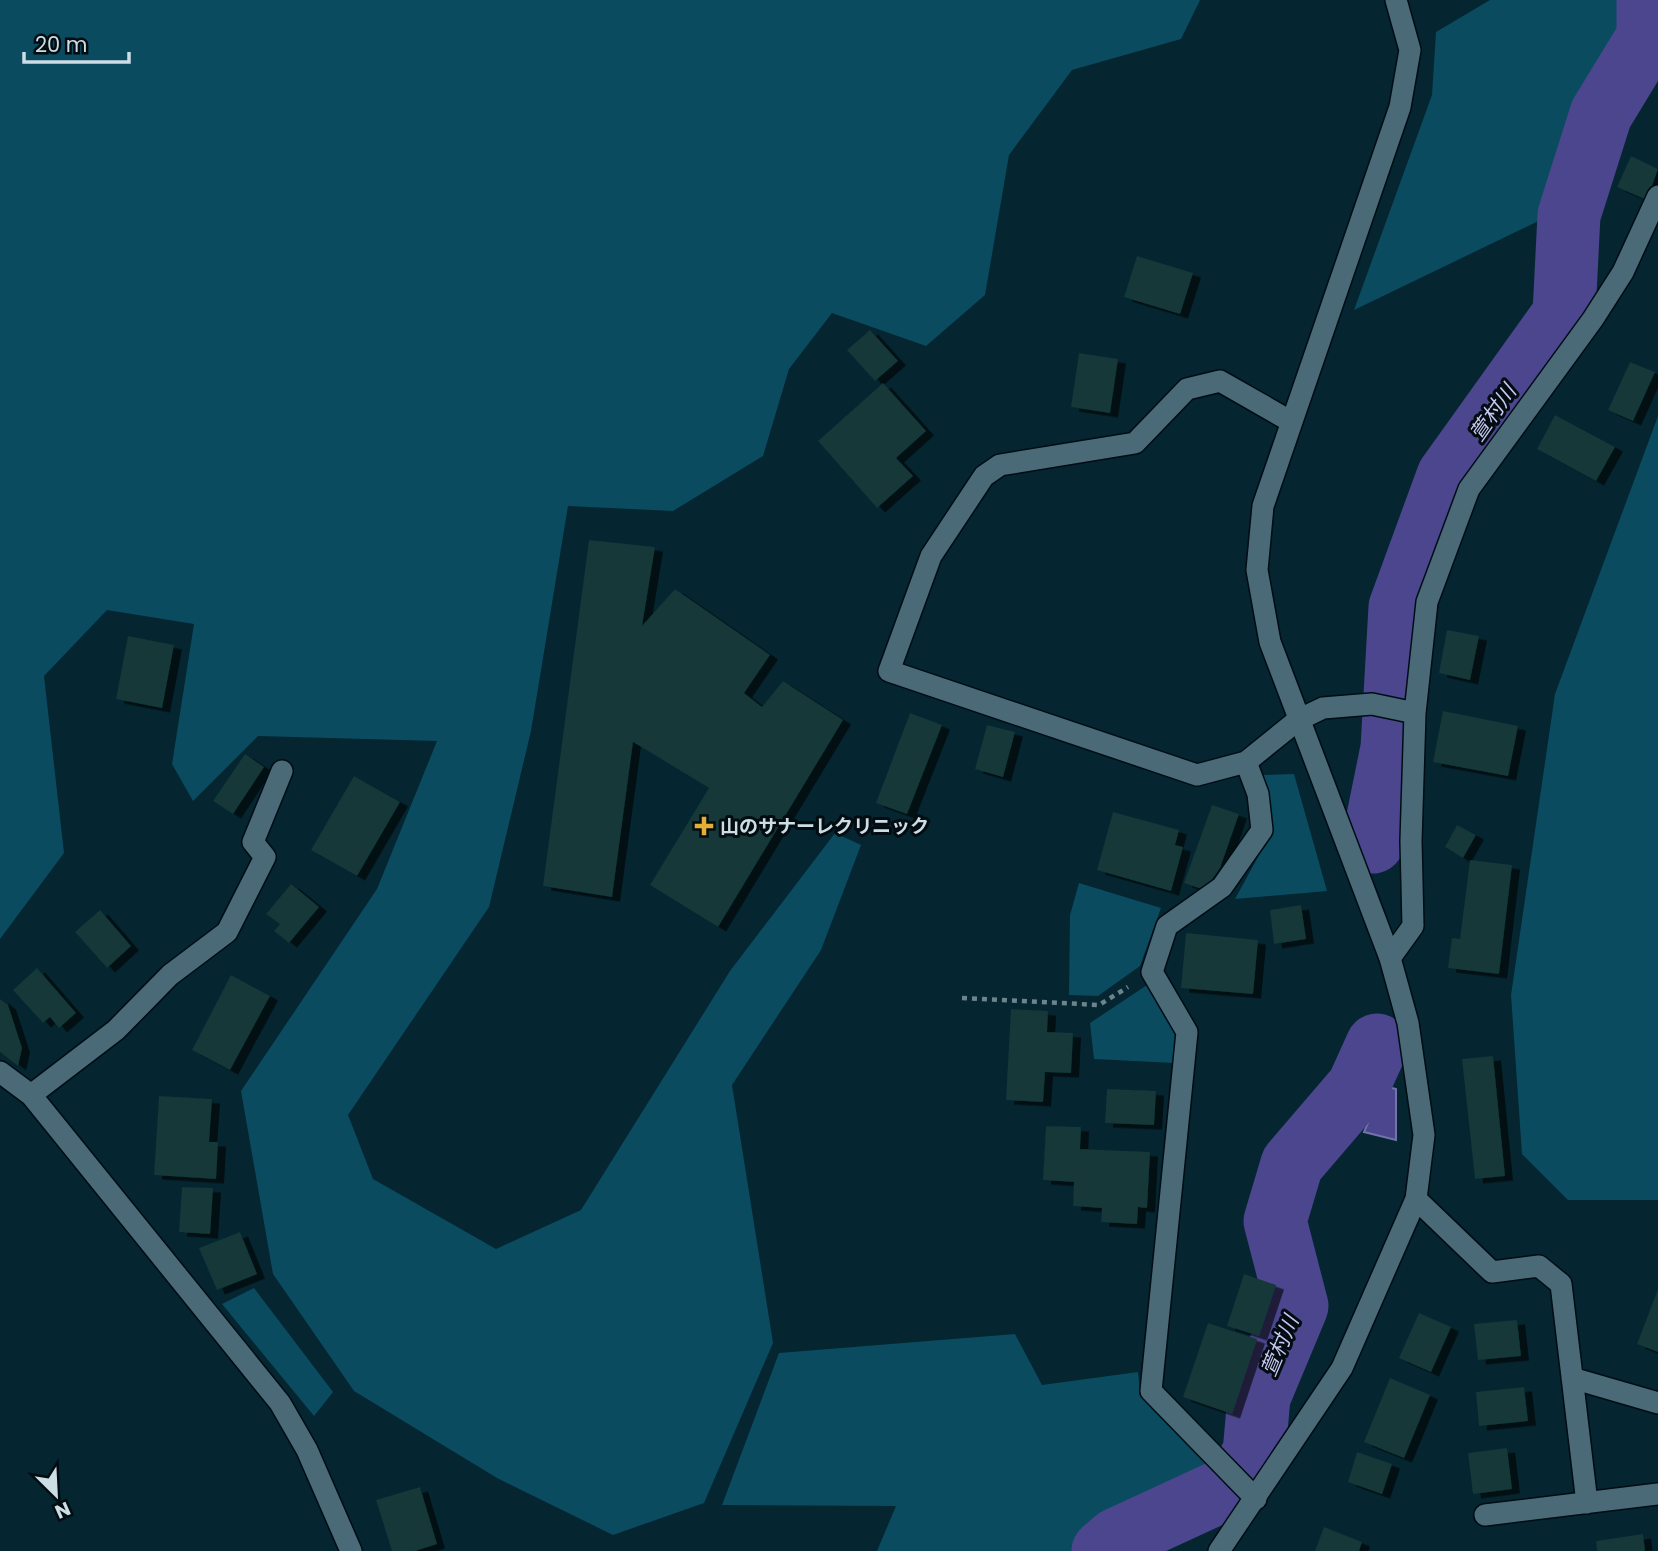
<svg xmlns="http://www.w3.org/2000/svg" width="1658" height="1551" font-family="Poppins,'Noto Sans JP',sans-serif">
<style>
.green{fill:#0a4b60}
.water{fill:#4b468e;stroke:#7273a8;stroke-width:2}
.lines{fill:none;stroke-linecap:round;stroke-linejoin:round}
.river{stroke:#4b468e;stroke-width:63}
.building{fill:#123839;filter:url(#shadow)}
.street-casing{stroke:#000d15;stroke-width:24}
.secondary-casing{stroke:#000d15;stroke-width:24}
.path{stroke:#6b848d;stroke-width:4.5;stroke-dasharray:5 5;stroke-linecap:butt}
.street{stroke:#4b6a78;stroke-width:21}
.secondary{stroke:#4b6a78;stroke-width:21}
.poi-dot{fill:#e4ad35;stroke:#020c11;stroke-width:2.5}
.labels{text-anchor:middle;stroke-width:6;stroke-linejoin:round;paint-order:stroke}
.poi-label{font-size:19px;font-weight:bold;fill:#ccdde5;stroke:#020c11;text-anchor:start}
.water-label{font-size:21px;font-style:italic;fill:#c7c8f2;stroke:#020c11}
</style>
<defs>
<filter id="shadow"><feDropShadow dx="8" dy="4.5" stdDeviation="0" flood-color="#0009"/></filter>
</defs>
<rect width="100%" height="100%" fill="#052530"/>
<path class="green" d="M0,0H1200L1181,39L1072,70L1009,155L985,295L926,346L832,313L789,369L763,456L673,511L568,506L531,731L489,907L348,1115L373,1179L496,1249L581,1210L730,971L835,833L861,845L821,950L732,1085L773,1343L704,1503L613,1535L497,1478L354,1391L273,1274L241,1091L377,889L437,741L258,736L193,801L172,764L194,624L107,610L44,676L64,853L0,939Z
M1490,0H1625V41L1578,117L1551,215L1354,310L1432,95L1436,32Z
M1658,416V1200H1568L1522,1154L1511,995L1555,694Z
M1294,774L1327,891L1235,899L1271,833L1260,775Z
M1079,883L1161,908L1140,966L1098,996L1069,995L1070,915Z
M1147,985L1175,1028L1174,1063L1094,1059L1090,1023Z
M254,1288L333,1392L314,1416L222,1304Z
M1015,1334L1042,1385L1138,1372L1140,1392L1218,1476L1078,1551H877L896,1506L722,1505L779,1353Z"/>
<path class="water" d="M1384,1086L1396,1089V1140L1364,1132Z"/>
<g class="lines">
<path class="river" d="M1373,842L1392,748L1400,607L1448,476L1564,314L1569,215L1601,114L1648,37V0
M1103,1551L1117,1539L1234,1485L1254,1453L1259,1397L1297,1306L1275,1221L1292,1164L1358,1087L1377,1045"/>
</g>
<path class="building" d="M1631,156L1658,169L1647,200L1617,187Z
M1137,256L1193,273L1180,314L1124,297Z
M870,330L898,361L875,381L847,350Z
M1079,353L1118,359L1110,413L1071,407Z
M1630,362L1655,372L1633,421L1608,410Z
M883,383L926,431L896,458L913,476L877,508L818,441Z
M1555,415L1615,447L1596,481L1537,449Z
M589,540L655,547L642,626L675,589L770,655L744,693L762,707L783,681L843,720L718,927L650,885L709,788L633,742L612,897L543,886Z
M1447,630L1479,636L1470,680L1439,673Z
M128,636L174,645L162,708L116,699Z
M1443,711L1518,726L1508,776L1433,762Z
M910,713L942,725L907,814L876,803Z
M987,725L1015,732L1003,777L975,769Z
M245,754L264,767L233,814L213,801Z
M354,776L400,802L357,876L311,850Z
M1212,805L1239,814L1220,868L1205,890L1184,883Z
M1113,812L1179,830L1175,845L1183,847L1171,891L1097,870Z
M1457,825L1476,835L1463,858L1445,847Z
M1470,860L1512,865L1499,974L1448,968L1452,938L1460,939Z
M291,884L319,907L289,943L274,931L280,924L266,914Z
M1301,905L1306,939L1274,944L1270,910Z
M100,910L131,946L107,968L75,932Z
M1186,933L1258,940L1253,994L1181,988Z
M37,968L76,1013L59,1028L50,1017L43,1023L13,990Z
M231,975L270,996L230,1070L192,1050Z
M0,999L8,1005L22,1048L18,1066L0,1052Z
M1011,1009L1048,1011L1047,1032L1073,1033L1071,1073L1045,1072L1043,1102L1006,1100Z
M1493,1056L1505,1176L1475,1179L1462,1059Z
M1107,1089L1156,1091L1154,1125L1105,1123Z
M159,1096L212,1099L209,1142H218L216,1179L154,1175Z
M1046,1126L1081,1127L1080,1149L1150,1152L1147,1208L1138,1207L1137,1224L1101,1222L1102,1208L1073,1206L1074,1182L1043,1180Z
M182,1187L213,1188L210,1234L179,1232Z
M240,1232L257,1274L217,1290L199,1248Z
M1244,1274L1276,1285L1259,1336L1227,1326Z
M1658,1289V1352L1637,1344Z
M1419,1313L1451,1327L1431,1372L1399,1358Z
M1517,1320L1521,1356L1478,1360L1474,1324Z
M1208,1323L1257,1339L1232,1414L1183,1397Z
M1390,1378L1430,1395L1404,1458L1364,1442Z
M1524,1387L1528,1421L1479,1426L1476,1392Z
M1507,1448L1512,1489L1473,1494L1468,1453Z
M1357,1452L1392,1464L1382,1494L1348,1482Z
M420,1487L437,1544L415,1551H392L376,1500Z
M1324,1527L1362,1542L1359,1551H1315Z
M1643,1534L1645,1551H1597L1596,1541Z"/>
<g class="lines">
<g class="street-casing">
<path id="street" d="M1290,421L1220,381L1187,389L1135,443L1000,465L984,476L931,556L889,671L1197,775L1246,762L1298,720L1323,708L1372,704L1415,713
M1246,762L1258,794L1262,830L1222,887L1167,926L1152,972L1187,1032L1151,1391L1256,1499
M1390,958L1413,926L1411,841L1415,713L1427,602L1469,489L1593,319L1623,272L1658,196
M0,1072L31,1095L280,1403L307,1450L351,1551
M31,1095L116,1030L170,975L227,932L265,857L253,842L282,771
M1416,1199L1492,1272L1539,1266L1561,1284L1587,1503
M1572,1378L1658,1403
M1485,1515L1658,1494"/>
</g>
<g class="secondary-casing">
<path id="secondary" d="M1219,1551L1342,1368L1416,1199L1424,1135L1408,1023L1390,958L1270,642L1257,570L1263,506L1400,107L1410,50L1396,0"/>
</g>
<path class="path" d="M962,998L1099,1005L1128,987"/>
<use href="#street" class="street"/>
<use href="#secondary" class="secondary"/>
</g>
<path class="poi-dot" d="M700.5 815.5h7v7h7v7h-7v7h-7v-7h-7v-7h7z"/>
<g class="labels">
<g class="poi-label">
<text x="720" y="833">山のサナーレクリニック</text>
</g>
<g class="water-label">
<text transform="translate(1493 413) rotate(-55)" y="7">萱村川</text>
<text transform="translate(1280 1346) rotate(-67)" y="7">萱村川</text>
</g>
</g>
<g transform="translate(56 1495) rotate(156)" stroke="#020c11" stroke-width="5" paint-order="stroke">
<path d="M0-5L12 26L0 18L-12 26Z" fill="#ccdde5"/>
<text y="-10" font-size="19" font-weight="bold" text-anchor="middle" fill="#ccdde5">N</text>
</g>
<path d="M24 52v10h105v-10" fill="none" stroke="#ccdde5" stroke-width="3.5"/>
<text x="35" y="52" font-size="21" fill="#ccdde5" stroke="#020c11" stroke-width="5" paint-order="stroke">20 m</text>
</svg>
